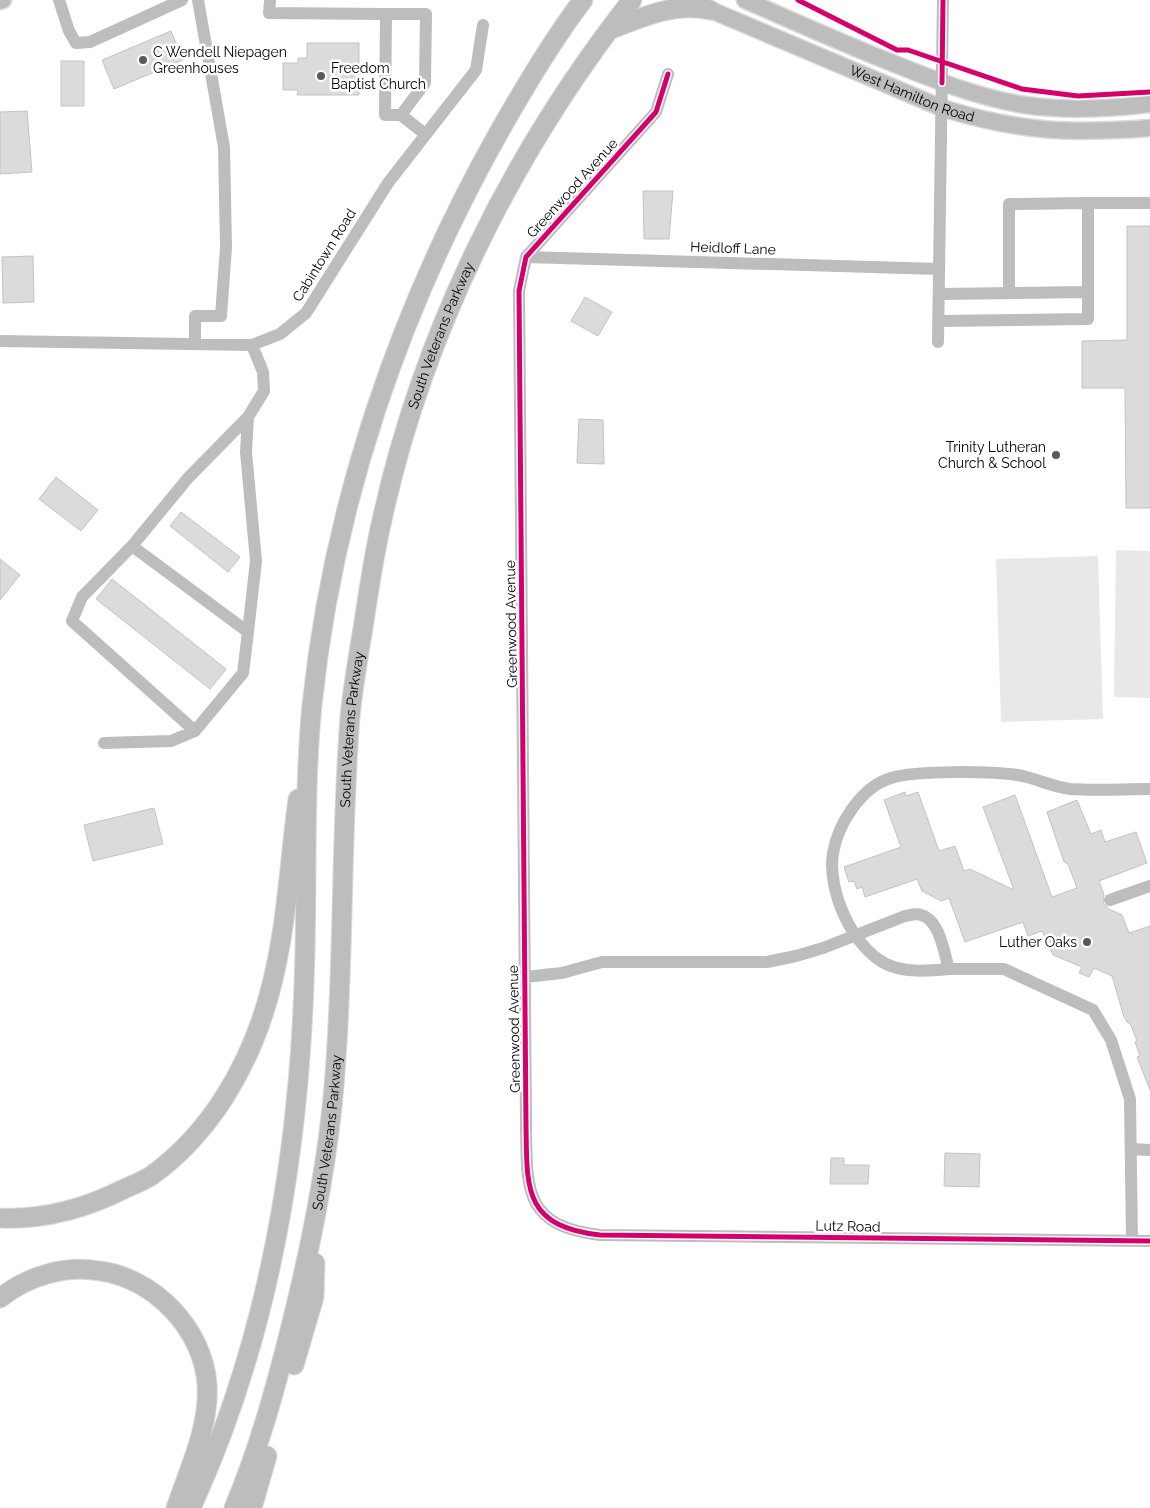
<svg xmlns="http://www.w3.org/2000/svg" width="1150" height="1508" font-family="Raleway,sans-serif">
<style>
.green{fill:#e8e8e8}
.building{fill:#dbdbdb;stroke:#c3c3c3}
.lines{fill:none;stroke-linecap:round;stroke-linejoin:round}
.major-casing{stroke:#dbdbdb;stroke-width:19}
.highway-casing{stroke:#dbdbdb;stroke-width:21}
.minor{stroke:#bdbdbd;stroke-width:12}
.major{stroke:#bdbdbd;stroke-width:16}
.highway{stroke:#bdbdbd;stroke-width:19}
.cycleway-casing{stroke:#fff;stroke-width:8}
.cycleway{stroke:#d6006c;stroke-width:5}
.poi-dot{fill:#595959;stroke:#fff;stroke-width:2}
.labels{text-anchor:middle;stroke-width:5;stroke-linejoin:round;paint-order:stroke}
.poi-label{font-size:14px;fill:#000;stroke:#fff;text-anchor:start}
.street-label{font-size:14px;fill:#000;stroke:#fff}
</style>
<rect width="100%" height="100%" fill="#fff"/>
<path class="green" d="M1116,550L1150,551V698L1114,697Z
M1098,556L1103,719L1001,722L996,559Z"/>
<path class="building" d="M171,31L183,60L114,89L102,60Z
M307,43H359V95H297L298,90H283V63H298V58H307Z
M61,61H84V106H61Z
M27,111L32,172L0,174V112Z
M643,191H673L669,239H644Z
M1127,226H1150V508H1126L1125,388H1082V341L1127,340Z
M33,256L34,302L3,303L2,257Z
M585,297L612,312L598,336L571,321Z
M579,419L603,420L604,464L577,463Z
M56,477L98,510L81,531L39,499Z
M181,512L240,557L228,572L170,526Z
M0,559L20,575L0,600Z
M112,579L226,669L210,689L96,599Z
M905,792L906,796L918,792L939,851L955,846L964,871L970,869L1014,890L983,807L1015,795L1052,897L1077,888L1068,864L1064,862L1047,812L1077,800L1091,834L1101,830L1105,842L1136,832L1147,863L1099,881L1104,895L1103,903L1109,909L1122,915L1129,933L1150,926V1090L1137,1057L1140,1056L1135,1042L1137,1041L1130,1023H1128L1124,1017L1112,976L1094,968L1089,977L1079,973L1082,967L1053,955L1042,931L1028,936L1023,922L965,942L949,898L941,901L922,891L917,879L865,897L862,887L857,889L854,881L849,882L844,867L901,847L884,800Z
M154,808L163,844L93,861L84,825Z
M945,1153L980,1154L979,1187L944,1186Z
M831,1158H844V1165H869L868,1184H830Z"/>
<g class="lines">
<g class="major-casing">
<g id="major">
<path d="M745,0C795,22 844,44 895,64C937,81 980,98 1025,105C1066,111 1109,109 1150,104"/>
<path d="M0,1L3,0"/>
<path id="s1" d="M699,5L942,108C1019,132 1071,134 1150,128"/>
</g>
</g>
<g class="highway-casing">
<g id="highway">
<path d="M609,30C643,17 674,2 710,10"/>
<path d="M0,1218C44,1220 86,1208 124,1189C133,1185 143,1181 151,1176C211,1133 250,1065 269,995C287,931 289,864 298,799"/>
<path d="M0,1298C28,1276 64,1265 100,1271C154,1278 203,1329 207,1384C210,1426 189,1469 176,1508"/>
<path d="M294,1365L314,1297L315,1263"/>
<path d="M191,1508C267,1343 298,1164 304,983C308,891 303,797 312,705C333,504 399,310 498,134C524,88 551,42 583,0"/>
<path id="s2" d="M234,1508C260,1446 277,1383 293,1318C314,1233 331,1147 336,1059C344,945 341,831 350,717C353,685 359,653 364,622C369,588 374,554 382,520C423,332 513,151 632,0"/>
<path d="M252,1508L267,1456"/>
</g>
</g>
<path class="minor" d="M59,0L69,31L76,43L90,42L182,0
M270,0L269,13L386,14L385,115H401L425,134
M386,14H426L425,83L401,115
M668,74L656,112L526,257L519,291L526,1124C527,1189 523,1226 600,1235L1150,1241
M1088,203H1150
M526,257L939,269
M939,294L1088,292
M938,321L1088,319V203L1009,204V293
M0,341L252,345L280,334L306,313L388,183L476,70L483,25
M938,342L943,0
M195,344V316H221L226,247L224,147L198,0
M132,546L248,632L256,561L246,452L248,417
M195,731L72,621L82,597L132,546L188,478L248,417L264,391L263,372L252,345
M104,743L171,741L195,731L243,673L248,632
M1110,900L1150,886
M949,969C928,971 905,973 886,964C852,947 827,890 833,853C838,824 861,787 891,778C916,770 996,771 1023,776C1039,780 1054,787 1070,789C1096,791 1124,789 1150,789
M525,977L562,973L602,962H767L796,956L823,948L905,916C910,915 917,913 921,915C940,920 944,953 949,969H1004L1093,1010L1111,1040L1130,1099L1132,1241
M1132,1149L1150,1150"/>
<use href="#major" class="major"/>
<use href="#highway" class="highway"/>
<g class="cycleway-casing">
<path id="cycleway" d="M798,0L897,50H908L1022,89L1078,96L1150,92
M668,74L656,112L526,257L519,291L526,1124C527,1189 523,1226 600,1235L1150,1241
M942,83L943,0"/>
</g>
<use href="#cycleway" class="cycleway"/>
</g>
<g class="poi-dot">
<circle cx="143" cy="60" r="5"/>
<circle cx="321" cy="76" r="5"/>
<circle cx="1056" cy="455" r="5"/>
<circle cx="1087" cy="942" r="5"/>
</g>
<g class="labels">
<g class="poi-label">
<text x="153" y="57">C Wendell Niepagen<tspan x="153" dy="16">Greenhouses</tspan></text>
<text x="331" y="73">Freedom<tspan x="331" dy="16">Baptist Church</tspan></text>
<text x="1046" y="452" text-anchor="end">Trinity Lutheran<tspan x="1046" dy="16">Church &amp; School</tspan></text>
<text x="1077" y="947" text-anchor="end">Luther Oaks</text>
</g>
<g class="street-label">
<text dy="5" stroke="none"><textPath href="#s1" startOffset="231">West Hamilton Road</textPath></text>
<text transform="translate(572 188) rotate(-48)" y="5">Greenwood Avenue</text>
<text transform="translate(733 248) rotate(2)" y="5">Heidloff Lane</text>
<text transform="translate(324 255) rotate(-58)" y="5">Cabintown Road</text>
<text dy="5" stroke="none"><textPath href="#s2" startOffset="1198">South Veterans Parkway</textPath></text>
<text transform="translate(511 624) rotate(-91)" y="5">Greenwood Avenue</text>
<text dy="5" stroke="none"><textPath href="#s2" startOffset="792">South Veterans Parkway</textPath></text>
<text transform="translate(514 1029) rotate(-91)" y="5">Greenwood Avenue</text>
<text dy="5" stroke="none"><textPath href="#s2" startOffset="388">South Veterans Parkway</textPath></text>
<text transform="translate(848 1226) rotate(1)" y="5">Lutz Road</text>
</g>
</g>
</svg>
